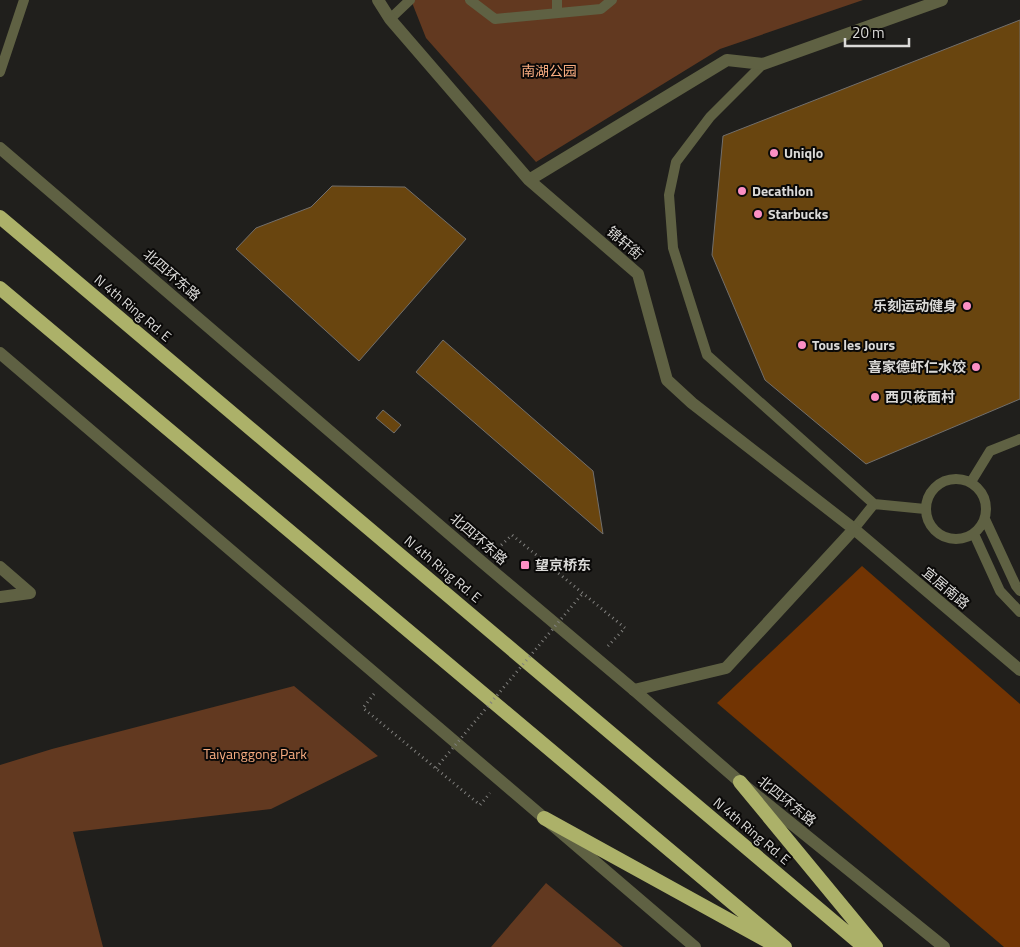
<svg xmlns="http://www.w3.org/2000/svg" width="1020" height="947" font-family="'Titillium Web','Noto Sans SC',sans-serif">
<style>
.green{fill:#623920}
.forest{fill:#723403}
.building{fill:#69450f;stroke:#726f6c}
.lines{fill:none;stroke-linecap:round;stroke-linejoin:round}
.path{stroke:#81807e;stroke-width:3;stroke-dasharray:1 4;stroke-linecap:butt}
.service{stroke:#5f6143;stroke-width:10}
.minor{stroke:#5f6143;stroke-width:12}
.tertiary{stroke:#5f6143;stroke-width:12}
.trunk{stroke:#acb169;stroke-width:14}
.path-bridge{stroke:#81807e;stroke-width:3;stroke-dasharray:1 4;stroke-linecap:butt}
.poi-dot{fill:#fb8fc4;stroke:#0a0908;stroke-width:2}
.labels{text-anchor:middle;stroke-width:4;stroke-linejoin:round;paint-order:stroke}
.park-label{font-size:14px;fill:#f7ac80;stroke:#0a0908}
.poi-label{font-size:14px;font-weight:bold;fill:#dbdad8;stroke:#0a0908;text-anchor:start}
.street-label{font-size:14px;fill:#dbdad8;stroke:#0a0908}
</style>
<rect width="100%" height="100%" fill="#201f1c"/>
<path class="green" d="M411,0H863L720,49L536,162L426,38Z
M294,686L378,756L271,809L73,832L103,947H0V765L52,749Z
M546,883L623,947H491Z"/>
<path class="forest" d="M862,566L1020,704V947H1004L717,703Z"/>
<path class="building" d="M1020,20V399L866,464L765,380L712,255L723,136Z
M332,186L405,187L466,239L359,361L236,249L256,228L311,207Z
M443,340L593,471L603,534L416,372Z
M383,410L401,425L394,433L376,418Z"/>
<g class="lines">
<path class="path" d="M494,552L512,535L625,628L608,646
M374,694L363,708L480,805L490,793"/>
<path class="service" d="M470,0L495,19L601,9L612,0
M557,0V13
M390,19L410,0
M763,64L710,117L676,162L669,195L673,248L707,355L874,504L854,529
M0,72L24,0
M926 509a30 30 0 1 1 60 0a30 30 0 1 1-60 0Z
M971,482L990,451L1020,439
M874,504L925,509
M985,519L1016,586L1020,591
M974,534L1000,591L1020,612"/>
<path class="minor" d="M378,0L390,19L529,180L638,274L667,380L692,403L854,529L1020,670
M529,180L727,60L763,64L942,0
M0,567L30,593L0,597
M634,690L726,668L854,529"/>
<path class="tertiary" d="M0,148L482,562L634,690L740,782L944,947
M0,353L695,947"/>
<path class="trunk" d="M0,217L864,947
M0,288L785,947
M740,782L876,947
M544,818L769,942"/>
<path class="path-bridge" d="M436,768L583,593"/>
</g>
<g class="poi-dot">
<circle cx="774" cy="153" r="5"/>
<circle cx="742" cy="191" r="5"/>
<circle cx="758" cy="214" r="5"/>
<circle cx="967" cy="306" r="5"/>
<circle cx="802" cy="345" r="5"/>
<circle cx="976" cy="367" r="5"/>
<circle cx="875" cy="397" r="5"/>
<rect x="520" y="560" width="10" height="10" rx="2.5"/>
</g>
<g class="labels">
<g class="park-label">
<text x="549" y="76">南湖公园</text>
<text x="255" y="759">Taiyanggong Park</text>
</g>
<g class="poi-label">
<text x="784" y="158">Uniqlo</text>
<text x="752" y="196">Decathlon</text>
<text x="768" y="219">Starbucks</text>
<text x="957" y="311" text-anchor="end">乐刻运动健身</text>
<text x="812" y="350">Tous les Jours</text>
<text x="966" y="372" text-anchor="end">喜家德虾仁水饺</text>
<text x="885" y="402">西贝莜面村</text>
<text x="535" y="570">望京桥东</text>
</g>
<g class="street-label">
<text transform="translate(625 243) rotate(41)" y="5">锦轩街</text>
<text transform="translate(172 275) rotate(41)" y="5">北四环东路</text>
<text transform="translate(133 308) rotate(40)" y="5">N 4th Ring Rd. E</text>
<text transform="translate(479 539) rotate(41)" y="5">北四环东路</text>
<text transform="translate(443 569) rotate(40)" y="5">N 4th Ring Rd. E</text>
<text transform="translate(946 588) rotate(40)" y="5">宜居南路</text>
<text transform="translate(787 801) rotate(39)" y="5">北四环东路</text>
<text transform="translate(752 831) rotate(40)" y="5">N 4th Ring Rd. E</text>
</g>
</g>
<path d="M845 38v8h64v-8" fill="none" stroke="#dbdad8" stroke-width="2.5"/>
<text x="852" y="38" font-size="15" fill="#dbdad8" stroke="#0a0908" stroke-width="4" paint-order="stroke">20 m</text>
</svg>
